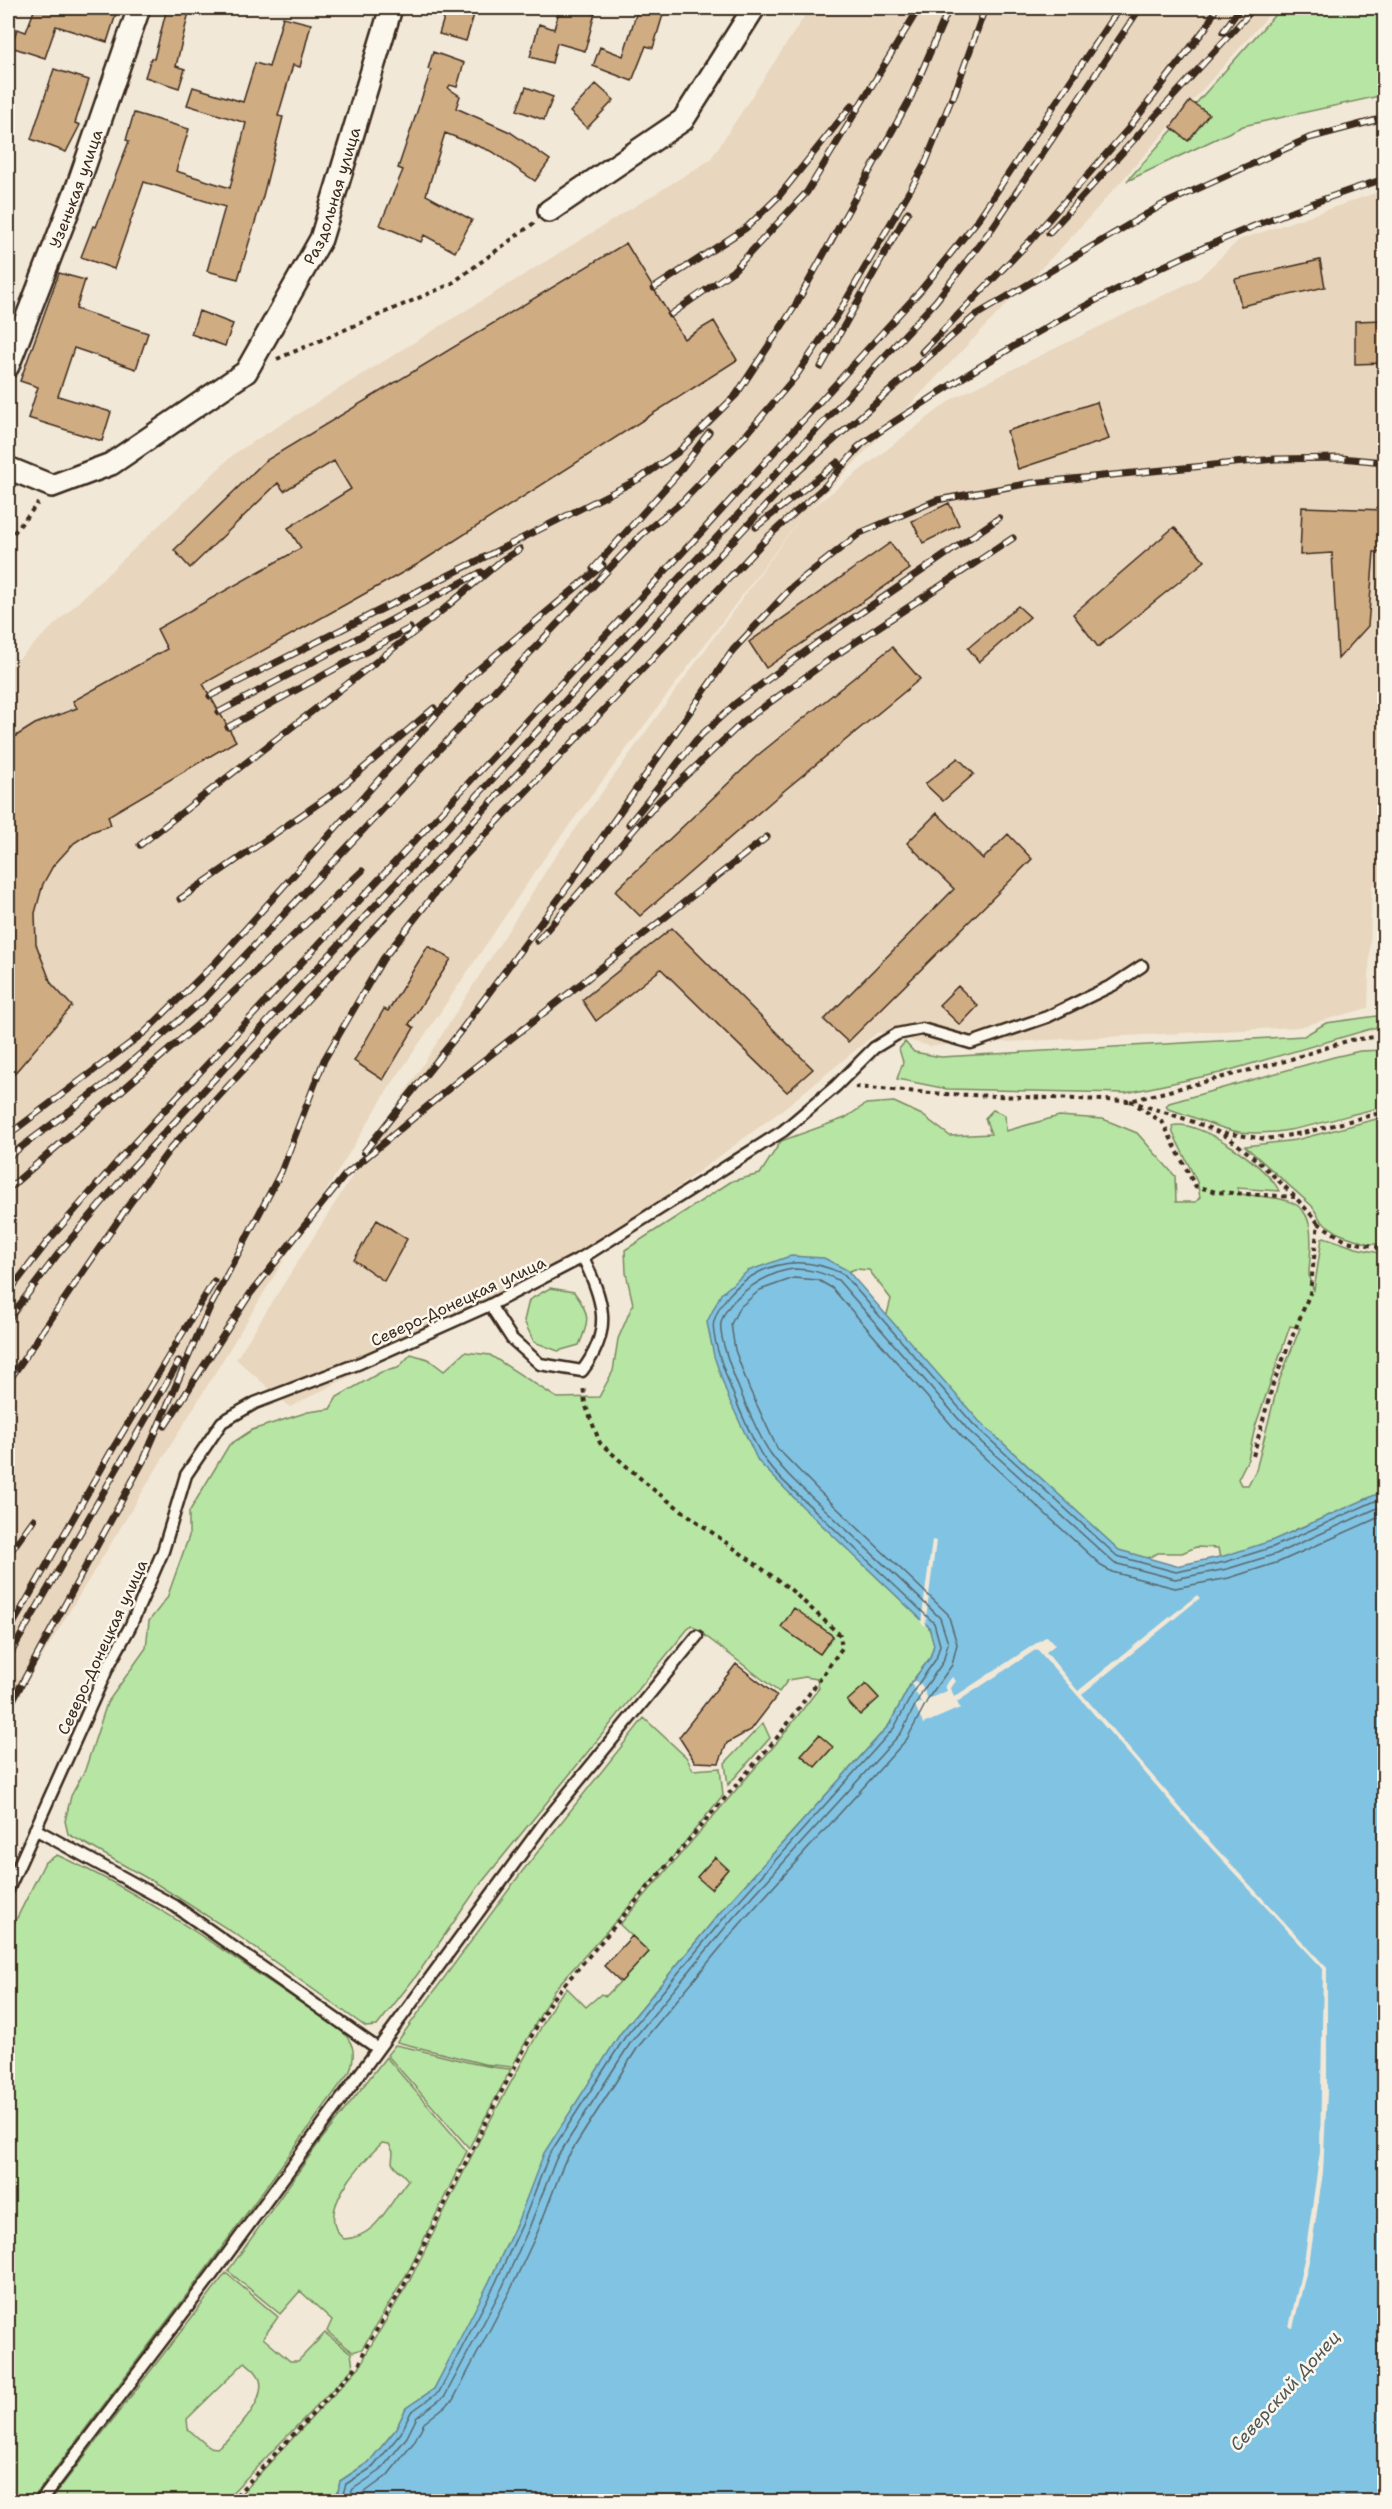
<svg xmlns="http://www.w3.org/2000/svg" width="1392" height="2509" font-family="'Shantell Sans',sans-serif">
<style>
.built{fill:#e8d6be}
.green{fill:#b7e5a3;stroke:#798860;stroke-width:1.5;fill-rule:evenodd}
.water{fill:#81c3e2;stroke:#658694;stroke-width:1.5}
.pier{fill:#f2e8d7}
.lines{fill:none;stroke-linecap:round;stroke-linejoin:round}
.shore{stroke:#57676c;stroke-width:1.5}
.building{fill:#d0ac83;stroke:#3b2a1e;stroke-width:1.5}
.service-casing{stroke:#3b2a1e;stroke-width:15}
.minor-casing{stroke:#3b2a1e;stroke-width:26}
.path{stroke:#3b2a1e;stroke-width:4;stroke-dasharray:4.5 4.5;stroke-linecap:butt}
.service{stroke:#fbf7ec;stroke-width:10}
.minor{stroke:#fbf7ec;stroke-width:21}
.rail-casing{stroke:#3b2a1e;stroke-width:7}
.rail{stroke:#fbf7ec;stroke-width:4.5;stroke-dasharray:14;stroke-linecap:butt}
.labels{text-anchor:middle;stroke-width:5;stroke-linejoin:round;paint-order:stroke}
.street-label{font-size:16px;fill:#3b2a1e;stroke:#fbf7ec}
.water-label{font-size:18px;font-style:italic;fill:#505859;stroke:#fbf7ec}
</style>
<rect width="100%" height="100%" fill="#f2e8d7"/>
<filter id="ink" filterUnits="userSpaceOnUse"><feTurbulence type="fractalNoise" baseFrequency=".0167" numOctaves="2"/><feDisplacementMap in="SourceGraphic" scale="12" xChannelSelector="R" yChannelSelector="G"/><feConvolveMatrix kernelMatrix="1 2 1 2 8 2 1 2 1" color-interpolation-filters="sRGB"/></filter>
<g filter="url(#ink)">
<path class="built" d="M810,8H1275L1076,232L809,510L952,399L1199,278L1239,240L1384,190V884L1372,885L1368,1008L1299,1027L930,1046L878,1032L778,1113L583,1257L290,1407L236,1359L551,863L804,513L543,860L387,1091L8,1712V669L235,453L710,160Z"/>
<path class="green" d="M1281,8H1384V95L1243,126L1127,181Z
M1384,1015V1025L1220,1073L1126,1093L947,1089L897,1079L903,1062L899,1049L905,1042L914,1052L941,1057L1304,1036L1326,1023Z
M1384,1050V1107C1336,1116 1289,1138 1239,1132C1218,1129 1191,1115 1168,1109L1166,1106L1169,1103L1334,1057L1360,1051Z
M894,1102L922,1115L950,1136L991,1134L985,1118L993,1110L1005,1115L1006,1131L1059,1116L1103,1119L1137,1133L1175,1176L1176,1202H1196L1200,1197L1197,1182L1173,1133L1172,1126C1198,1118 1269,1167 1279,1191L1237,1188L1240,1194C1292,1200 1316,1196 1310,1259C1309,1271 1307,1279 1314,1290L1322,1238L1324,1237L1356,1248L1384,1254V1509L1342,1510L1297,1529L1222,1569L1218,1548L1196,1547L1182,1553H1158L1137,1563L1103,1550L1034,1484L886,1318L891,1299L869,1270L855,1269L837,1276L877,1562L929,1627L934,1645L930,1658L911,1683L889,1725L723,1909L620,2034L517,2223L476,2310L434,2389L406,2408L396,2429L369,2462L340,2481L338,2492L327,2501H234L362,2364L367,2352L410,2280L480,2139L556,2000L567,1988L586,2007L601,1994L606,1996L649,1952L620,1925L622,1922L780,1739L819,1688L817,1679L805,1677L788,1680L779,1692L691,1625L478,1887L417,1975L377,2026L366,2027L237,1935L152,1881L68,1834L65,1821L71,1796L85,1770L107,1703L146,1648L149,1621L167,1598L189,1536V1512L229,1445L252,1430L308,1412L330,1409L337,1397L381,1372L398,1368L411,1354L428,1359L444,1371L465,1352L490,1355L557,1398L599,1397L613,1371L618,1339L633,1304L626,1273L625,1250L732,1181L760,1174L781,1141L845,1118L866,1104ZM1290,1326L1300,1328L1278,1384L1256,1470L1248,1485H1241L1238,1479L1248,1459L1255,1427ZM794,1609L833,1636L820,1654L781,1627Z
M1384,1117V1244H1369L1340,1234L1321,1221L1312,1206L1245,1146L1296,1140Z
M550,1288L574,1292C590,1313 590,1321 579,1345L558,1351L534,1342L524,1321L529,1300Z
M644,1718L686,1757L693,1770L720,1768L723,1795L668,1863L554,1990L512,2067L484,2064L397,2042L521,1873Z
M763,1723L770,1738L728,1785L725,1763Z
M57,1855C129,1887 193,1929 258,1974C287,1994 317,2012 345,2034C355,2047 355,2055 350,2071L207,2268L31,2501H8V1936L45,1862Z
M395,2045C434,2052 471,2066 511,2069L469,2148L387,2055Z
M386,2057L467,2151L409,2270L362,2349L353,2352L330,2334L327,2331L332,2320L300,2291L280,2314L228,2271L318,2144ZM382,2143L389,2144L393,2152L392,2163L408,2180C388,2204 378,2237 344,2239C312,2214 362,2162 382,2143Z
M226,2273L278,2317L263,2338L290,2361H298L325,2333L351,2353L353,2368L224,2501H50ZM245,2362C251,2367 258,2372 260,2380C266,2402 233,2436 217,2448L209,2447L188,2429L187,2419Z"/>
<path class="water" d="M790,1256L824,1258L847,1270L979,1421L1119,1550L1176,1566L1224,1556L1271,1541L1384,1491V2501L327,2502L338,2492L340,2481L369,2462L396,2429L406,2408L434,2389L489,2282L517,2223L544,2153L620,2034L723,1909L889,1725L911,1683L930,1658L934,1645L929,1627L803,1507L758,1461L728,1397L714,1356L707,1322L721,1294L748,1271Z"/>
<path class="pier" d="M932,1540L936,1541L925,1626L921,1623Z
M1197,1595L1200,1598L1082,1694L1203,1834L1327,1968V2092L1323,2173L1310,2257L1293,2328L1289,2327L1305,2255L1320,2152L1323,1969L1200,1836L1037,1649L957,1702L960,1708L923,1724L915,1705L921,1702L911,1683L914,1681L921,1684L928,1699L947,1691L945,1686L952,1677L956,1681L951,1688L954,1697L1047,1636L1055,1645L1046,1652L1078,1691Z"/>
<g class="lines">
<path class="shore" d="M336,2502L343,2494L346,2484L373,2467L401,2433L411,2412L439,2392L495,2284L522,2225L549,2155L625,2037L728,1913L894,1728L916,1687L936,1659L940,1645L934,1623C897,1587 858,1552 821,1516C802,1498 778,1479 763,1457C750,1438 708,1341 714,1321C719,1303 736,1285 752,1276C782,1258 812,1259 843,1274L974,1425L1117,1556L1176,1572L1225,1562L1273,1547L1384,1497
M347,2502L353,2489L380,2471L407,2437L417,2417L445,2396L502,2288L529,2228L556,2159L631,2042L733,1918L901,1733L922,1692L943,1662L948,1643L940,1618C904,1582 865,1548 828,1512C808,1494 786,1475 771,1454C757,1436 717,1343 721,1323C727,1297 770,1270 795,1269C811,1269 823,1273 838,1280L969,1431L1114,1563L1175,1579L1227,1569L1276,1554L1384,1505
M358,2502L361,2495L387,2476L414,2442L424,2423L453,2400L510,2291L538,2231L564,2163L638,2047L740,1924L907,1739L929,1697L952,1665L957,1644L948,1614L819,1491L777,1448L749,1388L735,1350L731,1324L739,1308L760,1290L794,1278L818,1280L832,1288L962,1437L1103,1567L1112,1572L1175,1588L1229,1578L1279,1562L1384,1515"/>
</g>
<path class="building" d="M35,8H118L107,42L56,26L45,58L11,47L17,29L26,32Z
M167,8H190L176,66L185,69L179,88L145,77L151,58L154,59Z
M447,8H476L466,41L439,34Z
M560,8H574L595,13L585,51L557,43L552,63L530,57L539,24L554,29Z
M638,8H665L653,48L646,46L632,81L593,66L600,47L623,56Z
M283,17L311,24L300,67L293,65L278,116L283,117L263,196L238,279L207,271L225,207L144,182L114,269L81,257L93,226L96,227L129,141L126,140L134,113L189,129L176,171L230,188L246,123L187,105L193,87L243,102L255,63L269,67Z
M433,52L464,63L457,87L450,85L448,88L460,96L456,108L510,132L550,160L535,181L493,152L445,133L426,195L472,220L455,252L424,235L421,242L380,225L403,170L398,168L431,70L428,69Z
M54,69L89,80L75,123L80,125L66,152L31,139Z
M596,84L614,100L587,128L570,112Z
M526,87L553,97L544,120L517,110Z
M1190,101L1209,114L1188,141L1171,127Z
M626,243L684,339L714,321L737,360L418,564L203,684L236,741L108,816L111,825L91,832L74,843L53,866L43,884L35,913L36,944L51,983L72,1006L8,1081V741L35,724L77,708L73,701L167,649L157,629L301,548L288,528L351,489L334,461L284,491L278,483L190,568L174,550L265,461Z
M1320,260L1325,287L1241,306L1235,279Z
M59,273L85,280L76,309L148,333L136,369L74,348L58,396L111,412L102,441L28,418L38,387L20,381Z
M199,311L233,324L225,346L191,334Z
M1384,320V363L1355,364V321Z
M1097,402L1109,439L1018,469L1007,431Z
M949,503L959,525L923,543L912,521Z
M1302,507L1384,510V552H1374L1368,626L1338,659L1332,553L1300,555Z
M1174,527L1205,561L1098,647L1073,614Z
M890,543L910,569L766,668L749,642Z
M1018,606L1030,617L979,662L968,648Z
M892,647L920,679L786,789L640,916L615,891L758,755Z
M958,758L974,774L943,801L925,784Z
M937,813L983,859L1008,834L1032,859L848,1042L824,1020L954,889L907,843Z
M672,928L813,1069L787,1092L661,969L596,1021L582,1000Z
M428,946L451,959L409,1024L414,1028L383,1080L354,1061L384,1009L388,1011Z
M958,986L978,1006L960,1025L939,1005Z
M377,1220L407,1239L384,1281L354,1260Z
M794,1608L833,1636L820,1654L781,1627Z
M736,1664L777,1696L751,1730L727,1743L719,1763L695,1762L679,1737Z
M866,1684L879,1698L860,1715L847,1701Z
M819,1735L833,1747L815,1767L801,1755Z
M715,1857L728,1869L711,1889L697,1877Z
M632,1936L649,1952L621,1982L604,1966Z"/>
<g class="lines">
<g class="service-casing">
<path id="service" d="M490,1305L512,1339L540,1364L582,1371C614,1329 603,1301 583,1257
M35,1829L175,1906L377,2048
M8,1890L109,1665L130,1627L163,1551L186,1475L222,1422L255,1403L360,1363L490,1305L583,1257L783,1131L836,1086L874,1048L897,1034L922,1029L971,1043L1047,1017L1113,985L1142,966
M40,2502L212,2275L544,1823L697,1636"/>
</g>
<g class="minor-casing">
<g id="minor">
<path d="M549,211L683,120L754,8"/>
<path id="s1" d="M8,366L78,185L139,8"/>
<path id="s2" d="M8,468L52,486L111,464L246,372L321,239L391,8"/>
</g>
</g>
<path class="path" d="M277,359L451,284L534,223
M8,540L38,503
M855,1087L944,1094L1130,1101L1285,1061L1350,1040L1384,1036
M1130,1101C1159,1111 1190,1119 1218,1132C1243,1143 1301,1201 1318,1223L1310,1293L1273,1384L1253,1456
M1138,1106L1163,1123L1195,1186L1216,1192L1295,1197
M1224,1133L1266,1139L1303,1133L1384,1112
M1318,1223L1346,1241L1384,1248
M230,2502L360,2363L365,2349L403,2287L496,2102L551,2000L781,1733L842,1648L840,1635L790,1589L655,1491L600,1443L585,1404L583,1385"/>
<use href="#service" class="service"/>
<use href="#minor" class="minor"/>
<g class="rail-casing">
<path id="rail" d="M1223,32L1240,8
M953,98L985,8
M1049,233L1254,8
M654,288L746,228L779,196L852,105
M670,315L733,271L807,192L919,8
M922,352L1029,242L1128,129L1207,26L1216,8
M821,367L908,212
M857,448C883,427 913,411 940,392C1077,303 1228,228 1384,179
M756,527L838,462
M593,569L676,476L709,432
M468,678L603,565
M210,696L639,479L678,452L736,395L795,306L910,99L949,8
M219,712L481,572
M228,727L410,628
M629,824L697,739L736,703L821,640L999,518
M140,845L444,609L502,560L520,549
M180,899L338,790L434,708
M537,941L659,801L744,721L833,657L1013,538
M462,1029L571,882L733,650L793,586L860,533L937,500L1031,483L1275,459L1341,458L1384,462
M109,1081L205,998L641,535L683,501L746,435L796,376L838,314L925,164L955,90
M8,1135L145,1032L216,962L473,674
M364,1152L467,1023
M8,1157L116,1076
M8,1189L208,1016L362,871
M8,1293L48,1241L123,1155L707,526L921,290L977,221L1119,8
M8,1320L58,1254L129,1171L936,301L993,227L1140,8
M8,1382L128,1206L170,1149L795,474L976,315L1162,205L1309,138L1384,118
M165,1426L250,1294L345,1175L465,1075L767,837
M144,1459L209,1309L281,1172L324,1060L383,959L461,860L770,535L825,486L863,443
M8,1555L34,1519
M8,1633L112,1450L214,1281
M8,1658L179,1361
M8,1709L147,1454"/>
</g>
<use href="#rail" class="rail"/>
</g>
</g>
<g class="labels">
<g class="street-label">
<text dy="6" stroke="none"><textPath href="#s1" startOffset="190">Узенькая улица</textPath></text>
<text dy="6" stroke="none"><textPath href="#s2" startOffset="471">Раздольная улица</textPath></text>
<text transform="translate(458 1301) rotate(-25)" y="6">Северо-Донецкая улица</text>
<text transform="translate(102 1647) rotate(-65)" y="6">Северо-Донецкая улица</text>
</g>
<g class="water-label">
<text transform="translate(1285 2391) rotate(-48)" y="6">Северский Донец</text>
</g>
</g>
<rect width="1392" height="2509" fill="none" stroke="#fbf7ec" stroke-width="30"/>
<rect x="15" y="15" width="1362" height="2479" fill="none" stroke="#3b2a1e" stroke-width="2" filter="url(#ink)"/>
</svg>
